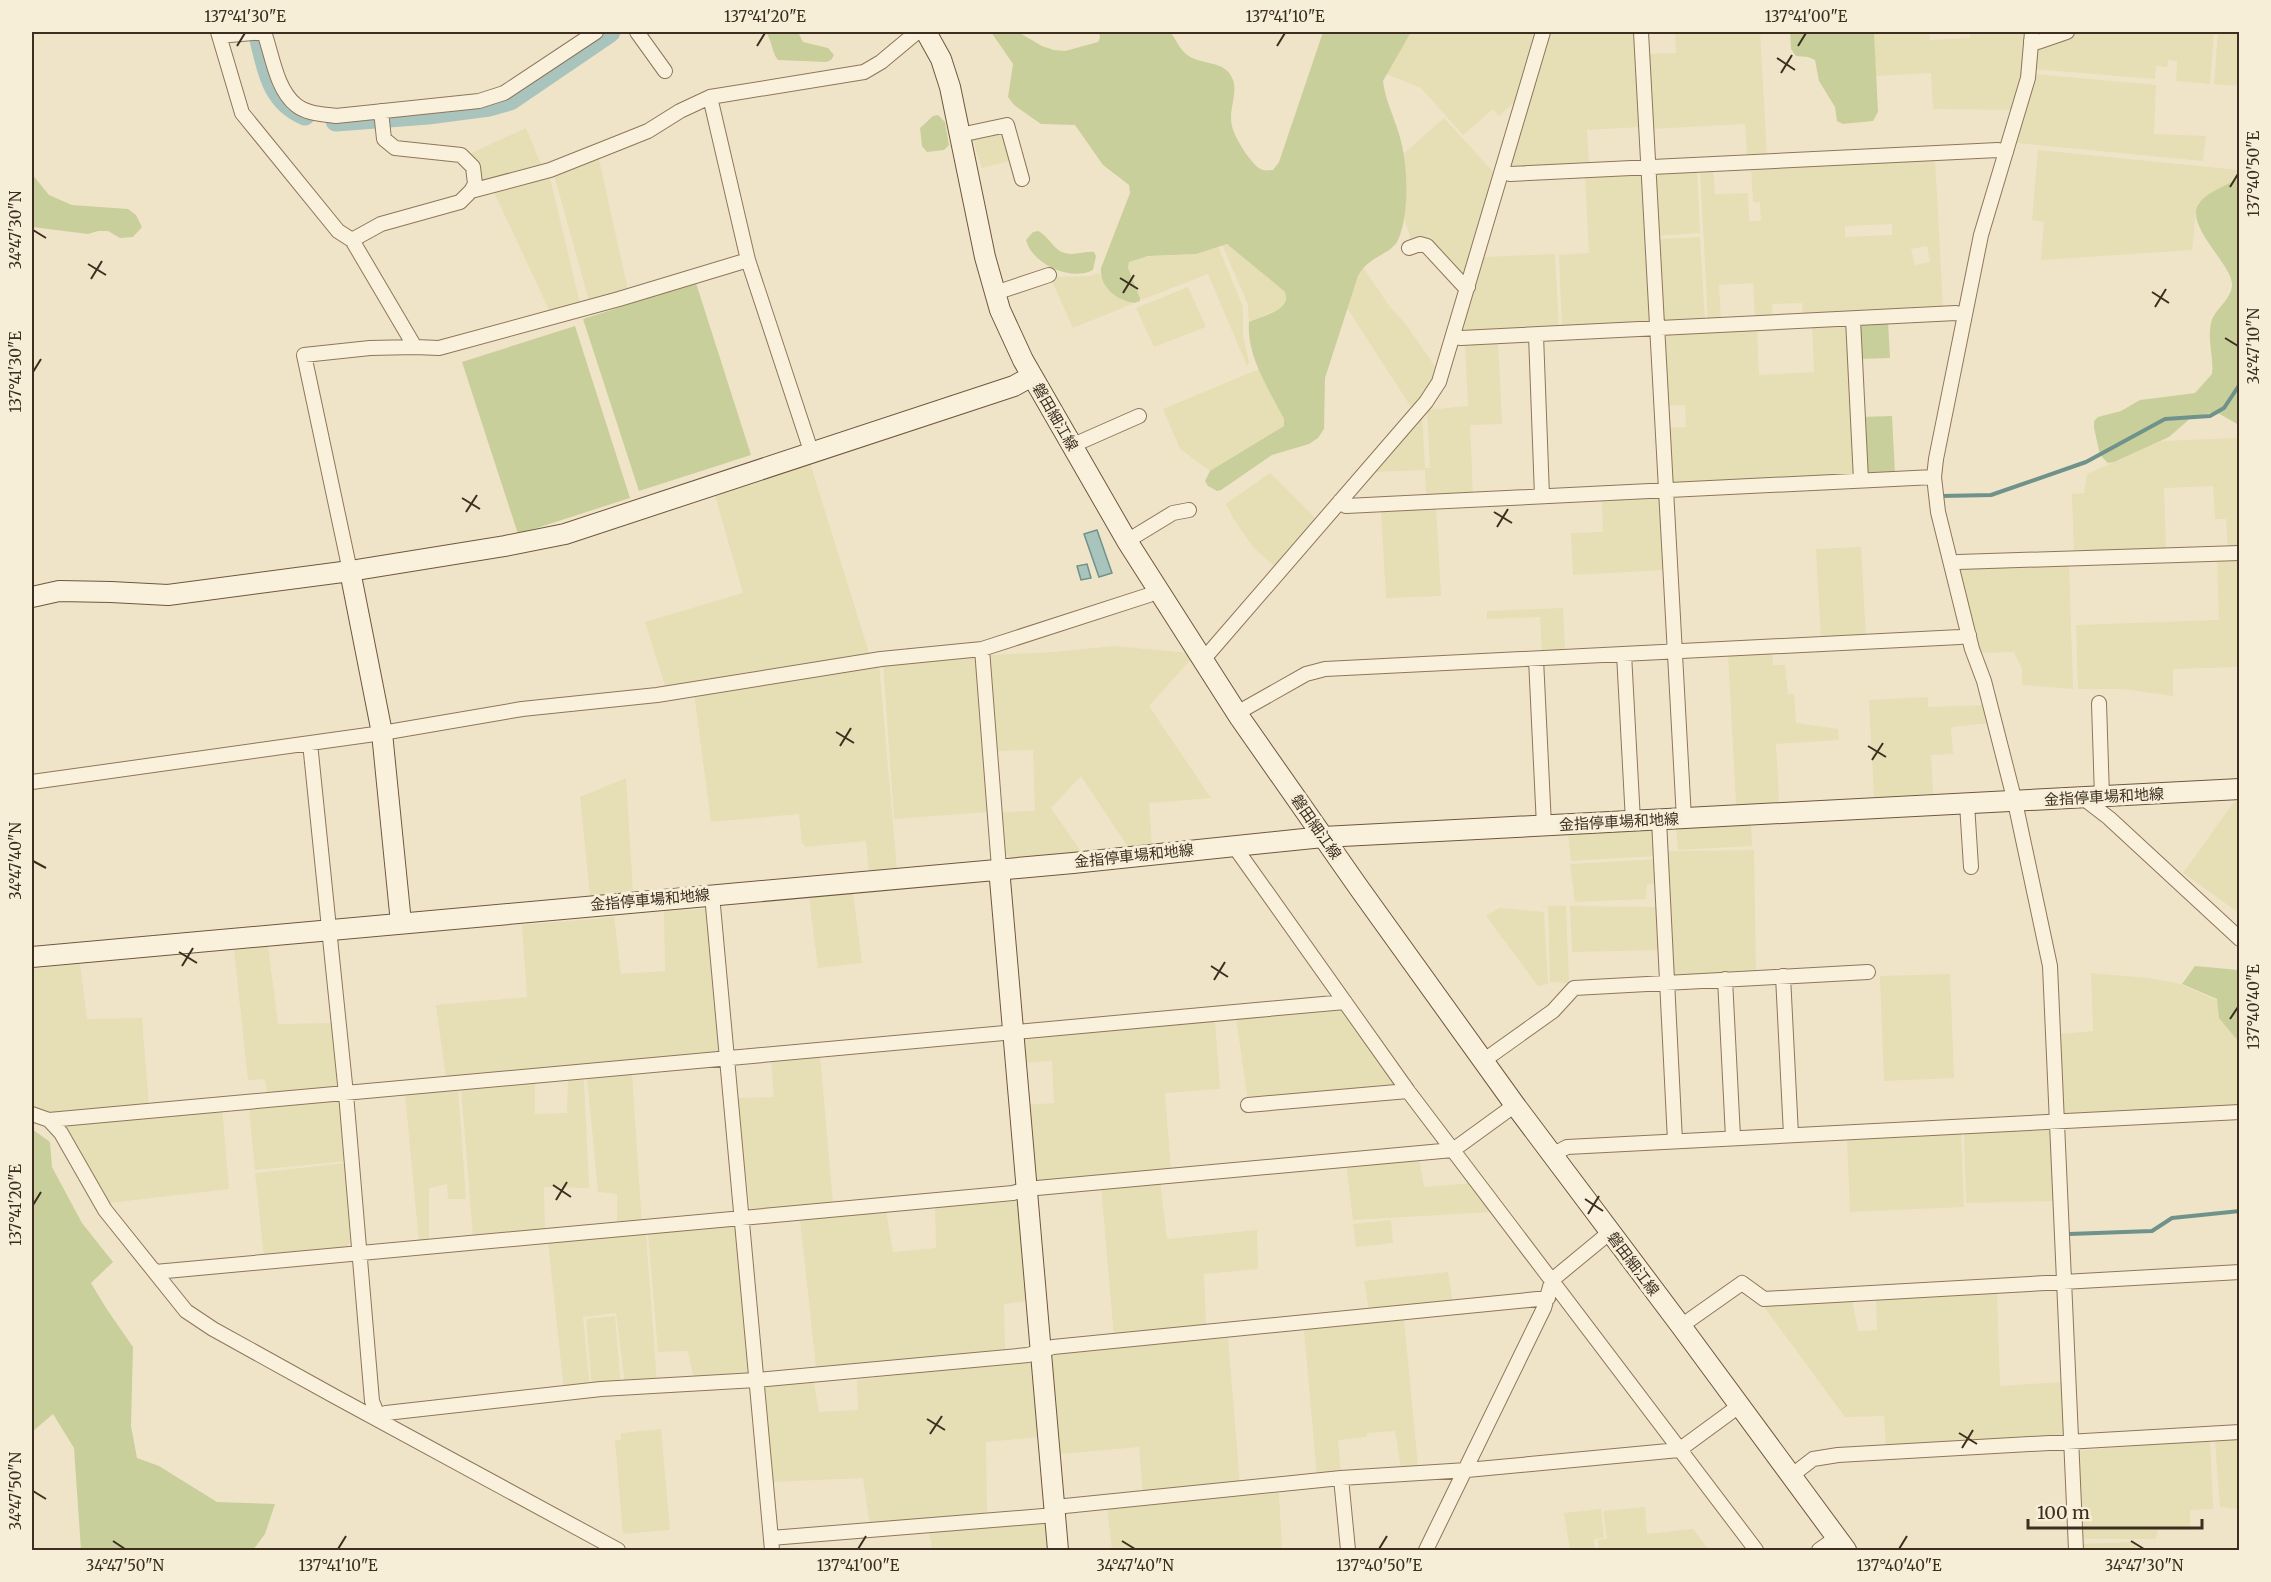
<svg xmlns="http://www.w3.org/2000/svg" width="2271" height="1582" font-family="Merriweather,'Noto Sans JP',serif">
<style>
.farmland{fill:#e6deb5;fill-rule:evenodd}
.green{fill:#c9cf9b}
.water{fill:#a9c4bc;stroke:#6f938a;stroke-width:1.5}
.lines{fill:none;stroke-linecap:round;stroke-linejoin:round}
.stream{stroke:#6f938a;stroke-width:4}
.river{stroke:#a9c4bc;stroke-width:21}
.street-casing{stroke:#8d765c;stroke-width:16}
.secondary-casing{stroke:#6f573f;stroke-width:22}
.street{stroke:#faf1dc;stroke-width:14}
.secondary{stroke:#faf1dc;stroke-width:20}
.ticks{fill:none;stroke:#3d2e20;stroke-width:2}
.labels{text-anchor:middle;stroke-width:6;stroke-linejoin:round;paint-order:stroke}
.street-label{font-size:15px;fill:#3d2e20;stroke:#f7eed8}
.neatline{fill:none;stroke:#3d2e20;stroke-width:2}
.ticks-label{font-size:15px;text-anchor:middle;fill:#3d2e20}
</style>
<rect width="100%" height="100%" fill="#f0e4c8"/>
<path class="farmland" d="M1411,32H1538L1518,99L1499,116L1493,109L1463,135L1421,88L1386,74Z
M1549,32H1636L1641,127L1587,130L1589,165L1512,169L1509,165Z
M1675,32H1760L1767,156L1747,157L1745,124L1651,129L1647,54L1676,53Z
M1874,32H1929L1930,40L1970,38V32H2028L2024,78L2014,110L1933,109L1931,73L1876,76Z
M2078,32H2214L2210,84L2176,81L2177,61L2168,60L2167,67L2156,66L2155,79L2034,69L2035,49L2038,46Z
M2218,32H2239V86L2214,84Z
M2034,74L2156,85L2154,134L2206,136L2203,161L2016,143L2015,140Z
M1444,118L1496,175L1465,281L1412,242L1404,218L1406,198L1403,154Z
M526,128L542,167L480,185L467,155Z
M1002,131L1013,160L982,168L972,137Z
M2038,150L2239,170V178L2198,203L2196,211L2192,250L2041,260L2044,222L2032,220Z
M598,155L628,290L589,301L553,171Z
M1935,158L1943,310L1803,317L1802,303L1772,304L1773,318L1755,319L1753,283L1719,285L1721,321L1708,322L1700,170L1713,169L1715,194L1748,193L1749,221H1761L1760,202H1753L1751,167ZM1892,224V235L1845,237V226ZM1927,246L1930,262L1915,265L1911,249Z
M1697,170L1700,233L1657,236L1654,174L1656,172Z
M1641,173L1643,175L1651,322L1562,329L1559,255L1589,253L1585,175Z
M546,176L550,178L580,303L550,312L493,190Z
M1700,237L1705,322L1662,321L1657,239Z
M1222,244L1231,246L1284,291L1287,297L1286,303L1282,308L1249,322L1248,305Z
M1218,246L1243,307V336L1249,362L1247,366L1208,274L1141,300L1128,268L1129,262L1139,257L1196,254Z
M1555,254L1559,329L1464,334L1461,331L1483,257Z
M1362,266L1390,307L1405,323L1438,371L1434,380L1413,410L1347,308Z
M1099,273L1107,289L1132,304L1073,328L1050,277L1089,276Z
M1188,287L1206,327L1154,347L1136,308Z
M1849,323L1854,476L1673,485L1671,482L1668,428L1686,427L1685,405L1666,406L1663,335L1665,332L1757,328L1759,375L1814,372L1812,325Z
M1498,341L1502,424L1470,425L1473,495L1426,497L1425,470L1372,472L1422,415L1425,468H1430L1427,410L1468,406L1465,343Z
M1259,369L1284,419V426L1210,471L1180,449L1163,409Z
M2239,438V549H2228L2226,519H2215L2213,486L2164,488L2166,551L2074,554L2072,494L2084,493L2087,474L2161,441Z
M810,463L870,656L666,689L645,622L743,593L714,492Z
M1270,473L1317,520L1275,567L1253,547L1233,518L1226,504Z
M1658,496L1661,498L1665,570L1573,575L1571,533L1603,532L1602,499Z
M1436,507L1441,596L1386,598L1381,510Z
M1861,547L1866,638L1821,640L1816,549Z
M2239,557V667L2173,669V696L2123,689H2078L2076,625L2219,620L2217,558Z
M2069,563L2073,689L2022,685V669L2014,652L1978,653L1957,570L1960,566Z
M1563,608L1565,653L1542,654L1540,617L1487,619V611Z
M1114,646L1189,653L1192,658L1149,706L1211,798L1149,803L1152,845L1128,847L1081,776L1051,808L1082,853L1012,859L1004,853L1001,812L1035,811L1033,750L996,751L988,655L1054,652Z
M1772,651L1773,665H1785L1788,694H1794L1796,723L1838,729L1839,740L1776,744L1779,802L1736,804L1728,653Z
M976,657L988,812L894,819L883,663Z
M879,663L897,870L869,873L866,841L806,847L802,843L799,814L711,822L694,693Z
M1928,697V707L1986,705L1990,723L1951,727L1953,754L1931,755L1933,794L1874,797L1869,700Z
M626,778L633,892L590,896L580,797Z
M2239,801H2240L2239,913L2183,873L2234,802Z
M1751,823L1752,846L1678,850L1676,826Z
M1654,829L1657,856L1571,861L1568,833Z
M1754,850L1756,973L1671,978L1665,851Z
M1657,859L1658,882L1647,885L1646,899L1575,902L1570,864Z
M853,893L862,963L818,968L809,898Z
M1548,906H1566L1569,983L1550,982Z
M1570,906L1658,907L1660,950L1572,952Z
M1499,908L1544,912L1548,984L1538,986L1486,916Z
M707,909L722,1050L718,1054L446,1078L436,1005L527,997L522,925L614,917L621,974L665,971L664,911Z
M268,946L278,1024L333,1023L337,1087L267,1093L265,1079L248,1080L234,950Z
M80,964L87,1019L142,1018L149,1107L51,1114L32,1109V969Z
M2091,973L2148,978L2177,983L2223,1003L2239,1026V1106L2064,1116L2059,1034L2093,1031Z
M1950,974L1954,1078L1884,1081L1880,976Z
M1343,1006L1396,1088L1248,1101L1236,1018Z
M1215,1021L1220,1089L1165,1093L1171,1170L1037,1182L1026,1105L1054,1103L1052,1061L1022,1063V1035Z
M820,1055L833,1203L751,1213L735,1098L774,1097L771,1061Z
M632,1074L642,1225L617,1222V1194L598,1192L587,1078Z
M568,1080H584L589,1188L544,1187L545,1231L473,1238L461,1087L535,1081V1114L567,1113Z
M458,1088L466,1199H448L447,1184L429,1188V1241L419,1242L405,1094Z
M337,1097L342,1101L348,1161L255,1170L249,1110L251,1108Z
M222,1107L229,1189L109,1203L64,1126Z
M2053,1130L2055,1201L1966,1203L1964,1132Z
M1961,1133L1964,1207L1850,1212L1847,1138Z
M1419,1156L1424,1187L1474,1183L1492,1212L1353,1220L1346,1163Z
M346,1163L350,1242L346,1248L264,1257L255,1173Z
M1160,1181L1167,1239L1257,1230L1258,1269L1204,1274L1206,1326L1114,1337L1101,1186Z
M1021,1201L1027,1301L1004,1304L1005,1352L816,1367L800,1220L886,1211L893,1252L936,1248L935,1207Z
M1391,1220L1393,1243L1356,1247L1353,1224Z
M734,1224L737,1227L748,1374L694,1379L688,1351L658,1352L648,1234Z
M646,1234L657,1383L625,1385L616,1313L583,1317L590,1388L564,1390L548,1242Z
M1448,1272L1453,1305L1369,1311L1364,1281Z
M1997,1291L2000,1386L2061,1382L2063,1433L2060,1439L1886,1447L1884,1416L1845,1417L1762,1304L1852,1299L1858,1331L1877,1330L1876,1300Z
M615,1316L621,1387L592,1389L586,1319Z
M1404,1320L1418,1467L1401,1469L1395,1431L1367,1433L1366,1437L1338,1440L1341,1475L1317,1477L1304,1330Z
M1228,1338L1240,1485L1143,1495L1139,1447L1059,1454L1047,1353Z
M1035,1359L1041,1437L986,1442L987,1511L982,1517L870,1526L863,1478L772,1482L763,1389L766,1383L813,1378L819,1412L858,1410L857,1380Z
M661,1429L670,1530L623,1534L615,1440H621V1433Z
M2239,1438V1509L2220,1507L2215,1440Z
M2210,1439L2213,1509L2190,1510V1530H2158L2156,1539H2085L2079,1534L2078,1451Z
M1279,1493L1282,1550H1112L1107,1507Z
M1645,1507L1647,1534L1693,1529L1709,1550H1599L1598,1540L1607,1539L1603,1511Z
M1601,1509L1604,1538L1594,1539L1595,1550H1570L1564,1513Z
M1045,1522L1047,1550H932L929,1532Z
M2136,1542V1550H2079L2078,1544Z"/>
<path class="green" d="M766,32H798L803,42L828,48L834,55L831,60L826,62L778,60C772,53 772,41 766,32Z
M991,32H1018L1042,46L1054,50L1065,51L1098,42L1100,38L1099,32H1170C1176,39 1179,48 1186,54C1200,66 1226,59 1233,80C1238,94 1228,111 1232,126C1234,137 1253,168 1263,170C1266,171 1270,170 1273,170L1279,162L1323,32H1411L1383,81C1385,99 1394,117 1399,134C1408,161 1410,214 1398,240C1391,255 1368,256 1358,276L1325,378L1324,429L1318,438L1309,444L1272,455L1221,490L1217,491L1208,486L1205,481L1210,471L1284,426V419C1269,389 1246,356 1249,322C1262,316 1295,309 1284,291L1227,244L1196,254L1148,256L1129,262L1128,268L1140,298V301L1134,303C1117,300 1099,287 1101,268L1130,193L1129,185L1103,165L1075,125L1041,124L1014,105L1008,97L1013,64Z
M1790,32H1874L1878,112L1873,121L1843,124L1837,121L1835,107L1819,81L1815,60L1808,57L1796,56L1791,49Z
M938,115L945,122L949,145L944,150L927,152L922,146L920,128L933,116Z
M32,174L49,195L72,205L128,209L136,215L142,227L133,237L120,238L108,231H98L88,234L32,227Z
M2239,178V425L2216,412L2192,417L2169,437L2114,462L2108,463L2100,455L2094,428V421L2098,417L2121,411L2140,400L2195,393L2212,374C2214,357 2207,340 2211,323C2214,309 2233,299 2232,283C2229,261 2182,223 2200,202C2209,191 2228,185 2239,178Z
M1038,231C1049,236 1053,250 1065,253C1074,256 1085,251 1094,252L1096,256L1093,270C1071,282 1032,264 1026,240L1033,232Z
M696,283L751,455L639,491L583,319Z
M1888,321L1890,358L1858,359L1859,323Z
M575,326L630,498L518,534L462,362Z
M1892,416L1895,474L1866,475L1861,417Z
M2195,966L2239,970V1042L2219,1018L2217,999L2182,984Z
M32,1129L50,1142L52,1167L82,1223L113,1262L91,1283L106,1308L133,1347L131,1426L137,1458L159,1466L217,1502L275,1504L265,1534L253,1550H81L74,1448L53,1414L32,1432Z"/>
<path class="water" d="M1097,530L1112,573L1099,577L1084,534Z
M1087,564L1091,578L1081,580L1077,566Z"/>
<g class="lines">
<path class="stream" d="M1941,496L1991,495L2086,462L2165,419L2210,416L2224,408L2240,384
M2069,1234L2152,1231L2172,1218L2240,1211"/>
<path class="river" d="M258,32C267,65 269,100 305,115
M336,121L428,114L489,106L510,100L610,32"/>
<g class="street-casing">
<path id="street" d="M218,32L242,113L338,231L352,240L415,347L370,348L304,355L350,571
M264,32C272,54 276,89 296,105C307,114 323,114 336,116L479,101L504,93L596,32
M637,32L665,71
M1641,32L1684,819
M2032,32L2028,78L1981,235L1936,459L1934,477L1938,512L1972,649L1984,681L2015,802L2050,966L2076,1550
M219,36L265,32
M2031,41L2038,42L2067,32
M710,97L748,260
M381,111L384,139L395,148L461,155L473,167L475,184L471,191
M960,135L1007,125L1022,179
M1502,172L1510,174L1998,150L2006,152
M352,240L381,224L460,202L471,191L550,170L613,145L648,131L680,111L710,97L864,72L881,62L917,32
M1409,248L1420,244L1427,246L1463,285L1468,287
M995,293L1049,275
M1853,319L1861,480
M1536,335L1542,496
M1454,336L1461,338L1956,313L1965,315
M415,347L439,348L619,299L748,260L812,454
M1071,446L1139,416
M1340,501L1346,506L1934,477
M1127,541L1173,513L1189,510
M1951,564L1958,562L2240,553
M982,649L999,868
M1624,654L1633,821
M1201,658L1209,653L1426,402L1439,382L1543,32
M1536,659L1544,826
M2099,703L2102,797
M1237,713L1306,674L1325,669L1960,637L1969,635
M310,743L346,1094L372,1401L376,1411L374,1417L386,1413L601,1389L756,1380L1028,1355L1053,1347L1548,1298
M32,782L382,733L522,709L657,695L881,659L982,649L1149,595L1157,590
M2083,798L2109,818L2240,939
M1967,804L1971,867
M1659,820L1675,1141
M1234,846L1408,1091L1756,1550
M712,895L772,1550
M1783,976L1791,1135
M1725,979L1733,1137
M1483,1061L1553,1011L1574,988L1868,972
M1248,1105L1408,1091
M32,1114L49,1120L1345,1002
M49,1120L61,1133L105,1210L186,1311L213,1329L334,1396L618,1550
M1552,1155L1567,1147L2240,1112
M155,1272L1013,1193L1026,1189L1453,1150L1515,1105
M1681,1326L1742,1283L1764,1299L2240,1272
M1791,1476L1813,1459L1838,1455L2240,1432
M1341,1478L1348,1550
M1055,1507L1341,1478L1467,1470L1679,1450L1739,1406
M771,1538L1055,1515
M1426,1550L1544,1308L1552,1280L1609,1233
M1819,1550L1836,1538"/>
</g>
<g class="secondary-casing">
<path id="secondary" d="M926,32L941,59L950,87L985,257L1000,310L1023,360L1127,541L1240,718L1359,888L1515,1105L1681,1326L1846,1550
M350,571L382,733L401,923
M32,597L59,591L111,592L168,595L350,571L505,546L565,534L1014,386L1032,376
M999,868L1058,1550
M32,957L1073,863L1323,837L2240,789"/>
</g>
<use href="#street" class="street"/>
<use href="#secondary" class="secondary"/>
</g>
<path class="ticks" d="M237,46L245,33M757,46L765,33M1277,46L1285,33M1798,46L1806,33M1777,58L1795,70M1781,73L1792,55M2230,187L2238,174M33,230L46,238M88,264L106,275M1120,278L1138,289M91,279L102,261M2152,292L2169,303M1123,293L1134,275M2155,307L2166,289M2225,338L2238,346M33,372L41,359M462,498L480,509M466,512L477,495M1494,512L1512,523M1497,527L1508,509M836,732L854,743M840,746L851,728M1868,746L1886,757M1872,760L1883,743M33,861L46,868M179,952L197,963M182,966L193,948M1211,966L1228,977M1214,980L1225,962M2230,1019L2238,1007M553,1185L571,1197M1585,1199L1603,1211M556,1200L567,1182M33,1205L41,1192M1588,1214L1599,1196M927,1419L945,1430M1959,1433L1977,1444M930,1434L942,1416M1962,1448L1973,1430M33,1491L46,1499M113,1541L125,1549M1122,1541L1135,1549M2131,1541L2144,1549M338,1549L346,1536M858,1549L866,1536M1379,1549L1387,1536M1899,1549L1907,1536"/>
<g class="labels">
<g class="street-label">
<text transform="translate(1055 417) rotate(60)" y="5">磐田細江線</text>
<text transform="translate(2104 797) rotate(-3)" y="5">金指停車場和地線</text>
<text transform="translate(1619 822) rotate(-3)" y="5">金指停車場和地線</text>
<text transform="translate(1316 827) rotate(55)" y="5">磐田細江線</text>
<text transform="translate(1134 856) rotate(-6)" y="5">金指停車場和地線</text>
<text transform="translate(650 900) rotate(-5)" y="5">金指停車場和地線</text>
<text transform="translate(1633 1264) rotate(53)" y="5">磐田細江線</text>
</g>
</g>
<rect width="2271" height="1582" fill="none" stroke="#f7eed8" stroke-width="66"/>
<path d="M2028 1519v9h174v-9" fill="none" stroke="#3d2e20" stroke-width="3"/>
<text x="2037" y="1519" font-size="18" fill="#3d2e20" stroke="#f7eed8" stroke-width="4.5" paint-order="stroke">100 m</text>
<rect x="33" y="33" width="2205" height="1516" class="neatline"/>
<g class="ticks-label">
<text x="245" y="22">137°41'30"E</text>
<text x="765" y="22">137°41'20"E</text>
<text x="1285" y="22">137°41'10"E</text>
<text x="1806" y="22">137°41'00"E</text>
<text transform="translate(2254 174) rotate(-90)" y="5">137°40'50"E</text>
<text transform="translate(16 230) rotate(-90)" y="5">34°47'30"N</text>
<text transform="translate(2254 346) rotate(-90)" y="5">34°47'10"N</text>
<text transform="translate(16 372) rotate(-90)" y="5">137°41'30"E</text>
<text transform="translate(16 861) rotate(-90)" y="5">34°47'40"N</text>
<text transform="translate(2254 1007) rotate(-90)" y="5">137°40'40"E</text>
<text transform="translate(16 1205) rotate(-90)" y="5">137°41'20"E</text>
<text transform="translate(16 1491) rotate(-90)" y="5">34°47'50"N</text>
<text x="125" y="1571">34°47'50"N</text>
<text x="338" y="1571">137°41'10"E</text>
<text x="858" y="1571">137°41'00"E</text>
<text x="1135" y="1571">34°47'40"N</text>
<text x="1379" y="1571">137°40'50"E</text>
<text x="1899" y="1571">137°40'40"E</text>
<text x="2144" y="1571">34°47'30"N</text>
</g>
</svg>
